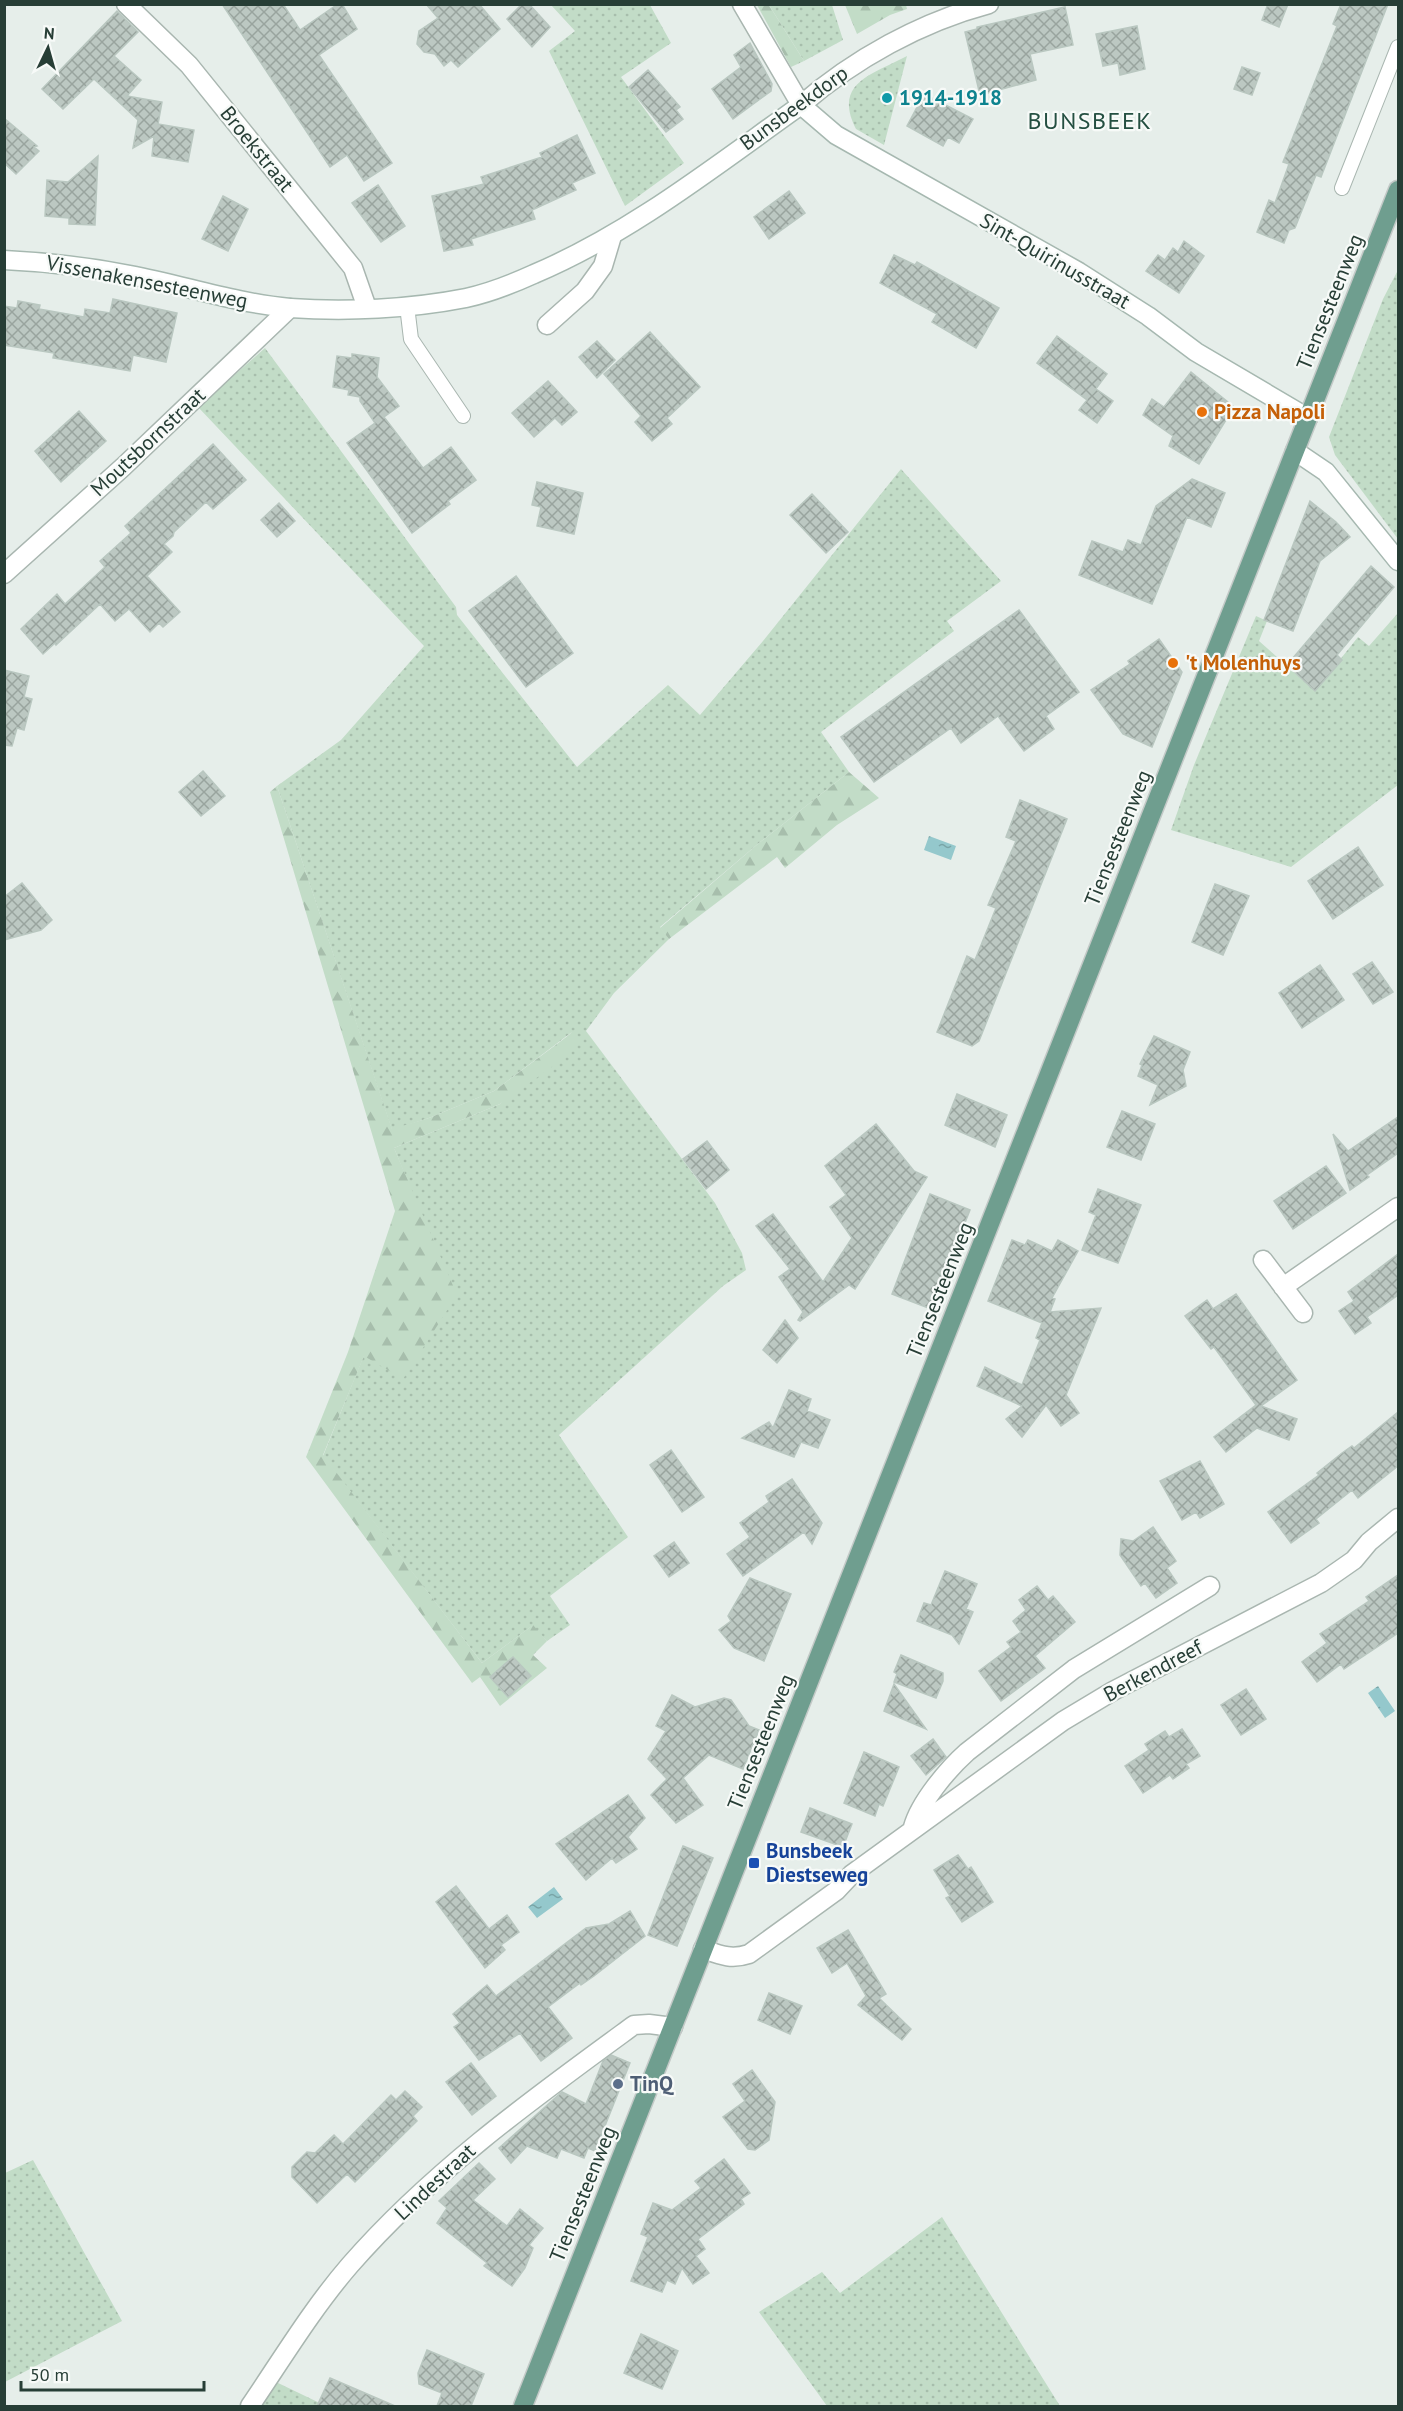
<svg xmlns="http://www.w3.org/2000/svg" width="1403" height="2411" font-family="'PT Sans',sans-serif">
<style>
.grass{fill:url(#grass-dots)}
.forest{fill:url(#forest-firs)}
.water{fill:url(#water-ripples)}
.building{fill:url(#building-cross-hatch);stroke:#b9c7c0;stroke-width:1.5}
.lines{fill:none;stroke-linecap:round;stroke-linejoin:round}
.lane-casing{stroke:#a9b6b0;stroke-width:16}
.street-casing{stroke:#a9b6b0;stroke-width:21}
.secondary-casing{stroke:#a6b8b0;stroke-width:21}
.primary-casing{stroke:#c3c9c7;stroke-width:21}
.lane{stroke:#fff;stroke-width:14}
.street{stroke:#fff;stroke-width:18}
.secondary{stroke:#fff;stroke-width:18}
.primary{stroke:#6f9e8f;stroke-width:18}
.culture-dot{fill:#0f9aa8;stroke:#f7faf8;stroke-width:2}
.food-dot{fill:#e8710a;stroke:#f7faf8;stroke-width:2}
.transit-dot{fill:#1a4fb4;stroke:#f7faf8;stroke-width:2}
.service-dot{fill:#5c6f8a;stroke:#f7faf8;stroke-width:2}
.labels{text-anchor:middle;stroke-width:4.5;stroke-linejoin:round;paint-order:stroke}
.culture-label{font-size:21px;font-weight:bold;fill:#0d838f;stroke:#f7faf8;text-anchor:start}
.street-label{font-size:21px;fill:#273e36;stroke:#f7faf8}
.food-label{font-size:21px;font-weight:bold;fill:#c56008;stroke:#f7faf8;text-anchor:start}
.transit-label{font-size:21px;font-weight:bold;fill:#164399;stroke:#f7faf8;text-anchor:start}
.service-label{font-size:21px;font-weight:bold;fill:#4e5e75;stroke:#f7faf8;text-anchor:start}
.quarter-label{font-size:24px;letter-spacing:1.5px;fill:#244f41;stroke:#f7faf8}
</style>
<defs>
<pattern id="grass-dots" width="8" height="8" patternUnits="userSpaceOnUse" patternTransform="scale(1.5)"><rect width="8" height="8" fill="#c2dcc7"/><path d="M2 2h.1M6 6h.1" fill="none" stroke="#a7beac" stroke-width="1.8" stroke-linecap="round"/></pattern>
<pattern id="forest-firs" width="22" height="20" patternUnits="userSpaceOnUse" patternTransform="scale(1.5)"><rect width="22" height="20" fill="#c2dcc7"/><path d="M5 1l3.5 6h-7zM16 11l3.5 6h-7z" fill="#a7beac"/></pattern>
<pattern id="water-ripples" width="26" height="14" patternUnits="userSpaceOnUse" patternTransform="scale(1.5)"><rect width="26" height="14" fill="#94c8cc"/><path d="M2 4q2-2 4 0t4 0M15 11q2-2 4 0t4 0" fill="none" stroke="#79a4a6"/></pattern>
<pattern id="building-cross-hatch" width="8" height="8" patternUnits="userSpaceOnUse" patternTransform="scale(1.5)"><rect width="8" height="8" fill="#bcc8c2"/><path d="M0 0l8 8M0 8l8-8" fill="none" stroke="#99a49e"/></pattern>
</defs>
<rect width="100%" height="100%" fill="#e6eeea"/>
<path class="grass" d="M551,5H650L671,43L621,77L684,163L625,206L549,51L575,31Z
M769,5H832L843,40L804,61Z
M907,56L884,145L856,129C832,82 874,74 907,56Z
M1398,270V539L1335,455L1329,437L1383,299Z
M265,348L456,607L457,615L577,767L668,685L700,715L763,641L901,469L1001,581L947,621L954,631L821,732L849,772L759,843L660,927L669,939L614,993L586,1031L715,1203L742,1253L746,1270L723,1286L559,1435L628,1537L550,1596L570,1625L547,1641L532,1626L482,1663L323,1456L364,1355L405,1175L394,1148L500,1104L572,1032L494,1091L429,1118L392,1130L277,786L341,740L424,646L198,407Z
M1398,613V785L1291,867L1171,830L1194,765L1256,616L1267,621L1259,641L1315,691L1358,637L1369,646Z
M33,2160L122,2321L5,2382V2173Z
M942,2217L1060,2406H827L759,2312L822,2272L840,2293Z
M276,2382L326,2406H261Z"/>
<path class="forest" d="M757,5H769L804,61L791,67Z
M845,5H906L907,9L890,15L857,34Z
M849,772L879,798L837,825L785,868L777,857L669,939L660,928L759,843Z
M277,786L392,1129L429,1118L494,1091L573,1032L580,1038L556,1064L500,1104L394,1148L457,1295L403,1379L364,1356L323,1455L482,1663L533,1625L547,1641L533,1655L547,1668L500,1706L480,1677L472,1683L306,1457L348,1352L395,1211L270,792Z"/>
<path class="water" d="M929,836L956,846L951,860L924,850Z
M1378,1686L1395,1711L1385,1718L1368,1693Z
M554,1887L563,1899L537,1918L528,1907Z"/>
<path class="building" d="M222,4H283L300,30L338,4H342L357,29L319,55L392,163L364,181L347,155L330,167Z
M426,4H479L500,29L458,67L451,60L444,66L435,54L424,52L417,44L419,31L438,18Z
M522,4H529L550,27L532,47L507,19Z
M1268,4H1288L1279,27L1262,20Z
M1341,4H1388L1321,177L1316,175L1295,228L1289,230L1284,243L1257,232L1269,200L1275,203L1289,164L1283,162L1337,26L1333,24Z
M1065,7L1073,45L1030,54L1036,80L980,95L965,32L977,29V27Z
M117,11L138,32L114,56L141,80L127,96L162,102L158,124L194,130L188,162L152,156L154,136L133,148L138,120L94,79L63,109L42,89Z
M1137,26L1145,69L1120,75L1118,63L1103,66L1096,34Z
M750,43L772,84L771,91L733,119L712,89L741,67L734,55Z
M1242,67L1260,73L1252,95L1234,89Z
M648,70L680,107L676,110L683,119L666,132L629,87Z
M924,94L973,119L959,143L948,137L943,146L907,126Z
M4,118L37,146L34,147L39,151L16,174L4,163Z
M577,135L595,173L572,183L576,190L532,210L535,219L471,239L473,245L444,251L432,196L484,184L481,177L542,157L540,153Z
M98,156L95,225L69,224V218L45,216L47,180L68,182Z
M378,185L405,226L381,242L352,203Z
M789,191L805,213L769,239L754,217Z
M223,196L248,209L228,251L202,239Z
M1184,241L1204,256L1179,293L1146,271L1158,255L1165,260L1173,248L1178,252Z
M894,255L915,265L917,262L999,308L976,348L932,322L937,314L880,283Z
M113,299L177,313L166,362L133,355L130,371L53,358L54,353L4,345V306L17,308L18,301L40,305L39,309L84,317L85,309L110,313Z
M650,332L700,387L667,418L672,424L652,441L635,422L641,416L604,374Z
M1057,336L1107,374L1092,394L1096,389L1113,401L1097,423L1079,410L1087,400L1037,363Z
M597,341L615,360L597,378L579,357Z
M352,354L379,358L377,377L399,406L384,417L423,468L451,447L476,480L448,501L450,504L412,533L347,443L375,423L360,401V397L348,395L349,390L333,387L337,356L352,358Z
M1191,372L1234,407L1199,464L1169,446L1173,436L1143,415L1152,399L1164,407Z
M548,381L577,412L562,425L555,418L534,437L512,413Z
M79,411L106,441L61,482L35,451Z
M213,444L246,480L213,509L206,502L174,532L173,536L164,544L172,552L147,576L180,612L163,627L159,623L150,632L129,609L115,621L100,604L56,645L55,643L43,654L21,629L57,594L65,604L105,567L100,561L131,533L125,526Z
M1192,479L1225,493L1211,527L1187,517L1152,604L1079,575L1092,541L1123,552L1128,540L1141,545L1156,506Z
M537,482L583,493L574,534L537,526L541,507L532,505Z
M812,494L848,532L826,553L790,515Z
M1310,501L1336,522L1350,537L1320,561L1293,631L1264,620Z
M279,503L295,521L277,537L261,520Z
M1371,566L1394,587L1337,655L1342,660L1315,691L1287,665Z
M516,576L573,653L526,687L469,611Z
M1019,610L1079,692L1046,716L1054,729L1024,751L998,716L961,743L951,728L874,782L841,737Z
M1159,639L1182,672L1152,747L1123,734L1091,690L1130,664L1128,661Z
M4,670L29,676L24,697L32,699L24,730L17,728L12,746L4,745Z
M203,771L225,796L201,816L179,792Z
M1020,800L1067,819L979,1041L972,1046L937,1032L967,956L975,960L996,908L988,905L1016,841L1006,837Z
M1358,847L1383,885L1333,919L1308,881Z
M22,883L52,920L41,930L4,940V897Z
M1215,884L1249,896L1223,955L1192,942Z
M1372,962L1393,992L1373,1004L1353,974Z
M1320,965L1344,1000L1302,1028L1279,993Z
M1154,1036L1190,1052L1183,1070L1186,1086L1150,1105L1158,1085L1138,1076L1142,1065L1140,1064Z
M957,1094L1007,1115L995,1147L945,1125Z
M1122,1111L1155,1124L1141,1160L1107,1147Z
M1398,1117V1153L1367,1175L1369,1177L1350,1190L1333,1134L1348,1151Z
M876,1124L914,1171L927,1177L855,1289L849,1285L800,1321L798,1320L803,1312L779,1277L790,1269L756,1226L773,1214L823,1282L852,1238L830,1207L846,1195L825,1166Z
M707,1141L729,1170L706,1189L683,1159Z
M1326,1166L1346,1193L1293,1229L1274,1201Z
M1098,1189L1141,1205L1118,1263L1082,1250L1096,1215L1089,1212Z
M930,1194L970,1210L931,1309L892,1294Z
M1012,1240L1025,1245L1028,1240L1052,1251L1058,1240L1078,1251L1052,1298L1055,1299L1050,1312L1101,1308L1066,1395L1079,1413L1061,1426L1046,1405L1022,1437L1006,1419L1022,1406L977,1386L985,1367L1022,1385L1040,1340L1036,1338L1042,1323L988,1301Z
M1398,1254V1295L1367,1317L1371,1323L1355,1334L1339,1311L1354,1301L1348,1292Z
M1236,1294L1297,1380L1261,1406L1297,1419L1289,1440L1257,1428L1226,1452L1214,1437L1256,1405L1214,1347L1211,1349L1185,1316L1207,1300L1213,1309Z
M785,1320L798,1338L777,1363L763,1350Z
M789,1390L811,1399L807,1411L830,1420L818,1448L801,1442L794,1457L742,1438L769,1422L773,1428Z
M1398,1412V1466L1358,1498L1352,1490L1316,1519L1319,1523L1291,1543L1268,1512L1319,1475L1317,1473L1342,1453L1352,1446L1354,1448Z
M671,1450L704,1497L682,1512L650,1465Z
M1200,1461L1224,1504L1200,1518L1196,1512L1182,1520L1160,1481Z
M792,1479L822,1523L812,1544L804,1532L743,1576L727,1554L750,1537L740,1523L769,1502L766,1496Z
M1153,1527L1176,1561L1167,1568L1177,1583L1156,1598L1145,1583L1141,1586L1120,1555L1121,1539L1133,1541Z
M674,1542L689,1563L669,1577L654,1556Z
M945,1571L977,1584L966,1609L973,1612L959,1644L952,1635L917,1621L924,1603L931,1605Z
M1398,1575V1633L1344,1669L1341,1664L1317,1682L1302,1662L1327,1643L1320,1634L1369,1601L1366,1597Z
M750,1578L791,1594L764,1661L734,1648L719,1630L731,1621L728,1616Z
M1037,1586L1048,1600L1053,1596L1075,1622L1035,1656L1045,1668L1001,1701L979,1671L1011,1647L1007,1642L1021,1632L1013,1621L1026,1610L1019,1600Z
M901,1655L943,1673V1681L936,1698L894,1682L897,1674L894,1672Z
M513,1657L531,1676L508,1697L490,1677Z
M894,1684L926,1729L884,1711Z
M1246,1689L1266,1719L1241,1735L1221,1705Z
M672,1695L695,1707L724,1698L731,1700L749,1726L759,1730L743,1769L709,1755L683,1778L703,1805L676,1823L651,1795L667,1779L648,1759L666,1731L656,1726Z
M1182,1729L1200,1756L1186,1764L1189,1768L1173,1779L1170,1775L1143,1793L1125,1766L1149,1750L1145,1744L1165,1731L1169,1737Z
M933,1739L946,1757L926,1775L911,1756Z
M864,1752L899,1767L883,1806L879,1804L875,1816L844,1803Z
M628,1795L645,1818L628,1837L637,1849L616,1863L612,1858L586,1880L556,1844Z
M810,1808L852,1824L843,1847L801,1832Z
M683,1846L713,1858L677,1946L648,1935Z
M958,1855L968,1869L971,1867L993,1902L962,1922L946,1898L950,1896L934,1870Z
M456,1886L489,1929L507,1915L519,1932L501,1945L505,1950L485,1968L436,1902Z
M630,1911L645,1936L594,1976L581,1985L580,1983L548,2007L572,2038L541,2061L520,2033L479,2060L454,2027L460,2023L453,2014L487,1985L496,1996L586,1928L609,1924Z
M848,1930L886,1994L879,1998L911,2029L902,2040L858,2005L866,1996L847,1963L832,1973L817,1948Z
M769,1993L802,2006L790,2034L758,2020Z
M611,2055L630,2063L595,2151L588,2148L584,2158L561,2149L557,2158L527,2146L511,2163L499,2148L562,2092L586,2104L603,2061Z
M471,2063L496,2096L472,2115L446,2082Z
M752,2070L775,2102L769,2140L755,2150L748,2149L723,2117L745,2101L733,2084Z
M405,2091L422,2107L413,2116L417,2121L355,2182L347,2174L317,2203L292,2177V2167L307,2152L315,2153L334,2135L343,2144L391,2095L396,2100Z
M724,2159L750,2193L741,2199L744,2204L698,2239L705,2249L696,2256L709,2273L693,2284L682,2268L675,2284L667,2280L662,2292L631,2281L648,2237L641,2234L653,2203L672,2210L701,2188L695,2181Z
M479,2163L495,2179L473,2200L507,2226L520,2209L543,2228L529,2245L533,2248L525,2268L512,2286L484,2266L487,2263L437,2223L447,2208L439,2201Z
M641,2334L678,2351L662,2389L624,2373Z
M427,2350L484,2374L471,2406H437L442,2393L419,2384L418,2373Z
M330,2378L395,2406H317Z"/>
<g class="lines">
<g class="lane-casing">
<path id="lane" d="M1342,188L1398,47
M407,306L411,339L463,416"/>
</g>
<g class="street-casing">
<path id="street" d="M126,4L189,65L353,268L367,308
M742,4L801,105C854,59 921,22 989,4
M547,325L585,291L603,266L612,236
M4,574L123,467L290,308
M1263,1260L1303,1313
M1283,1287L1398,1207
M913,1827C920,1802 948,1769 967,1752L1074,1669L1210,1586
M703,1949C720,1955 731,1960 749,1954L836,1891L852,1874L1063,1721L1113,1691L1321,1583L1354,1560L1369,1542L1398,1518
M250,2406C282,2359 312,2309 350,2265C432,2171 534,2098 634,2025L649,2024L673,2027"/>
</g>
<g class="secondary-casing">
<path id="secondary" d="M4,260C47,262 89,267 130,275C183,285 235,303 290,308C346,312 410,309 466,298C489,293 512,284 534,274C631,233 715,166 801,105L836,135L1079,272L1148,316L1196,352L1308,418
M1295,451L1326,472L1398,561"/>
</g>
<g class="primary-casing">
<path id="primary" d="M523,2406L1398,190"/>
</g>
<use href="#lane" class="lane"/>
<use href="#street" class="street"/>
<use href="#secondary" class="secondary"/>
<use href="#primary" class="primary"/>
</g>
<circle class="culture-dot" cx="887" cy="98" r="6"/>
<g class="food-dot">
<circle cx="1202" cy="412" r="6"/>
<circle cx="1173" cy="663" r="6"/>
</g>
<rect class="transit-dot" x="748" y="1857" width="12" height="12" rx="3"/>
<circle class="service-dot" cx="618" cy="2084" r="6"/>
<g class="labels">
<g class="culture-label">
<text x="899" y="105">1914-1918</text>
</g>
<g class="street-label">
<text transform="translate(794 108) rotate(-36)" y="7">Bunsbeekdorp</text>
<text transform="translate(257 149) rotate(51)" y="7">Broekstraat</text>
<text transform="translate(1055 261) rotate(30)" y="7">Sint-Quirinusstraat</text>
<text transform="translate(147 282) rotate(11)" y="7">Vissenakensesteenweg</text>
<text transform="translate(1330 302) rotate(-68)" y="7">Tiensesteenweg</text>
<text transform="translate(148 442) rotate(-43)" y="7">Moutsbornstraat</text>
<text transform="translate(1118 838) rotate(-68)" y="7">Tiensesteenweg</text>
<text transform="translate(940 1290) rotate(-68)" y="7">Tiensesteenweg</text>
<text transform="translate(1153 1671) rotate(-28)" y="7">Berkendreef</text>
<text transform="translate(761 1742) rotate(-68)" y="7">Tiensesteenweg</text>
<text transform="translate(435 2182) rotate(-43)" y="7">Lindestraat</text>
<text transform="translate(583 2194) rotate(-68)" y="7">Tiensesteenweg</text>
</g>
<g class="food-label">
<text x="1214" y="419">Pizza Napoli</text>
<text x="1185" y="670">'t Molenhuys</text>
</g>
<g class="transit-label">
<text x="766" y="1858">Bunsbeek<tspan x="766" dy="24">Diestseweg</tspan></text>
</g>
<g class="service-label">
<text x="630" y="2091">TinQ</text>
</g>
<g class="quarter-label">
<text x="1090" y="129">BUNSBEEK</text>
</g>
</g>
<rect width="1403" height="2411" fill="none" stroke="#273e36" stroke-width="12"/>
<g transform="translate(48 48) rotate(5)" stroke="#f7faf8" stroke-width="4.5" paint-order="stroke">
<path d="M0-4.5L10 22L0 15L-10 22Z" fill="#273e36"/>
<text y="-9" font-size="16" font-weight="bold" text-anchor="middle" fill="#273e36">N</text>
</g>
<path d="M21 2381v9h183v-9" fill="none" stroke="#273e36" stroke-width="3"/>
<text x="30" y="2381" font-size="18" fill="#273e36" stroke="#f7faf8" stroke-width="4.5" paint-order="stroke">50 m</text>
</svg>
